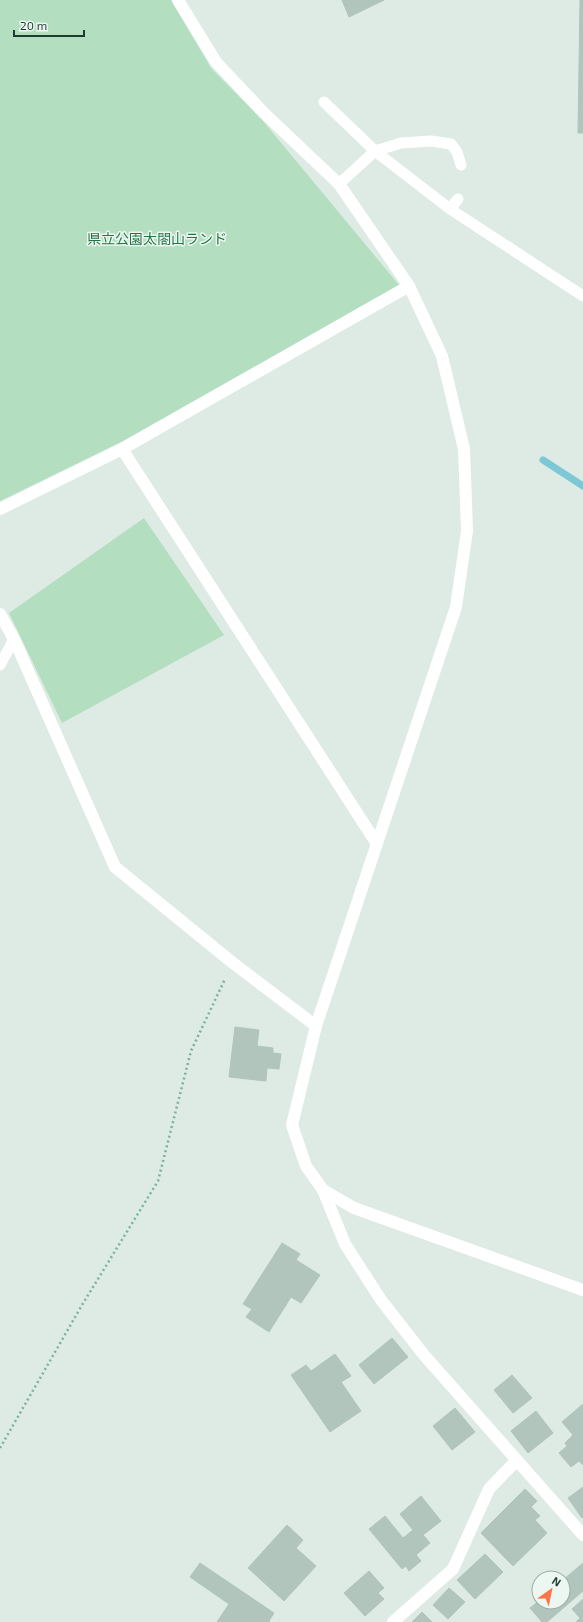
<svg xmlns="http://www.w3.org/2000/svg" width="583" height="1622" font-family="'Exo 2','Noto Sans JP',sans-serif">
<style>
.green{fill:#b3debf}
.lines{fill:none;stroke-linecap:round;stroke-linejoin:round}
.stream{stroke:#7ec8d6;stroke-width:7}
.building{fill:#b2c5bd;stroke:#afc5bc}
.path{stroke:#7ab1a0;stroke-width:2.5;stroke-dasharray:2 3;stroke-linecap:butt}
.lane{stroke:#fff;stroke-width:11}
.street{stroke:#fff;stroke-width:12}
.secondary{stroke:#fff;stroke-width:12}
.labels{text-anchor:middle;stroke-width:3;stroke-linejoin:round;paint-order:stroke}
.park-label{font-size:14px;fill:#247544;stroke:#edf7f2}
</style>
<rect width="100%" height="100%" fill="#ddebe4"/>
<path class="green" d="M0,0H171L211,68L263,121L399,285L121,442L0,501Z
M144,518L224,635L62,723L9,613Z"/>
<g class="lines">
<path class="stream" d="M543,460L583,486"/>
</g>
<path class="building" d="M342,0H384L349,17Z
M580,0H583V133H578Z
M235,1027L259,1030L257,1046L273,1048V1053L281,1054L279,1069L267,1068L266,1081L229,1077Z
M282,1243L300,1254L296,1260L320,1275L301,1303L291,1297L269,1332L246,1317L252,1309L243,1304Z
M392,1338L408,1357L374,1384L359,1365Z
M335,1354L351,1376L341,1382L361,1411L330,1432L291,1375L306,1365L311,1371Z
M512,1375L532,1398L513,1413L494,1390Z
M583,1404V1465L579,1461L571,1467L559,1453L567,1446L565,1443L573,1435L562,1422Z
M455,1408L475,1432L452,1450L433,1426Z
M536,1411L553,1433L528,1453L511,1431Z
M583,1487V1517L582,1518L568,1498Z
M525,1489L537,1501L531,1507L540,1516L535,1520L547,1533L513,1566L481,1533Z
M421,1496L441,1521L423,1535L430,1543L416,1555L421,1561L409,1571L406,1566L402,1569L369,1529L385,1516L403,1538L413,1530L400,1514Z
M287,1525L303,1540L296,1548L316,1566L284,1601L248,1568Z
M485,1554L503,1572L475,1599L457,1580Z
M200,1563L274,1613L269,1621L270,1622H217L229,1604L190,1577Z
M583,1563V1591L547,1622H542L530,1608L539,1601L563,1602V1580Z
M369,1571L384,1588L378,1593L384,1599L365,1616L344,1593Z
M449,1588L465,1602L448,1619L433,1605Z
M583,1599V1622H576L580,1618L572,1609Z
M422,1612L432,1622H412Z"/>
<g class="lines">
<path class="path" d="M0,1448L82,1305L158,1181L191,1051L225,979"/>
<path class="lane" d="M324,102L375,151L339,184
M375,151L401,143L431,141L451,144L457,152L461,165
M375,151L450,209
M458,199L450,209L583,296
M0,665L14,639"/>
<path class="street" d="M122,449L377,844
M0,509L122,449L409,286
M0,614L14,639L115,867L233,963L316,1026
M323,1190L345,1244L381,1300L424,1355L583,1535
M393,1622L453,1569L489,1489L516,1461"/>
<path class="secondary" d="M178,0L216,62L264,113L339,184L409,286L442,356L464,449L467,531L456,607L316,1026L292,1125L306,1166L323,1190L354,1208L583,1290"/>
</g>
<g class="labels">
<g class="park-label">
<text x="157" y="244">県立公園太閤山ランド</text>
</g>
</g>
<g transform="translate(551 1590) rotate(33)"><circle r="19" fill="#edf7f2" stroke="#9aaca6"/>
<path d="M0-3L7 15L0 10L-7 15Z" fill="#ff7446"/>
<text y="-6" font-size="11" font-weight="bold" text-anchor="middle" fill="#1d3b33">N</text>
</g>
<path d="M14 30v6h70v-6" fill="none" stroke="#1d3b33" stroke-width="2"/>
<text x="20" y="30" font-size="12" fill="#1d3b33" stroke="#edf7f2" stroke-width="3" paint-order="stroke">20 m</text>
</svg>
